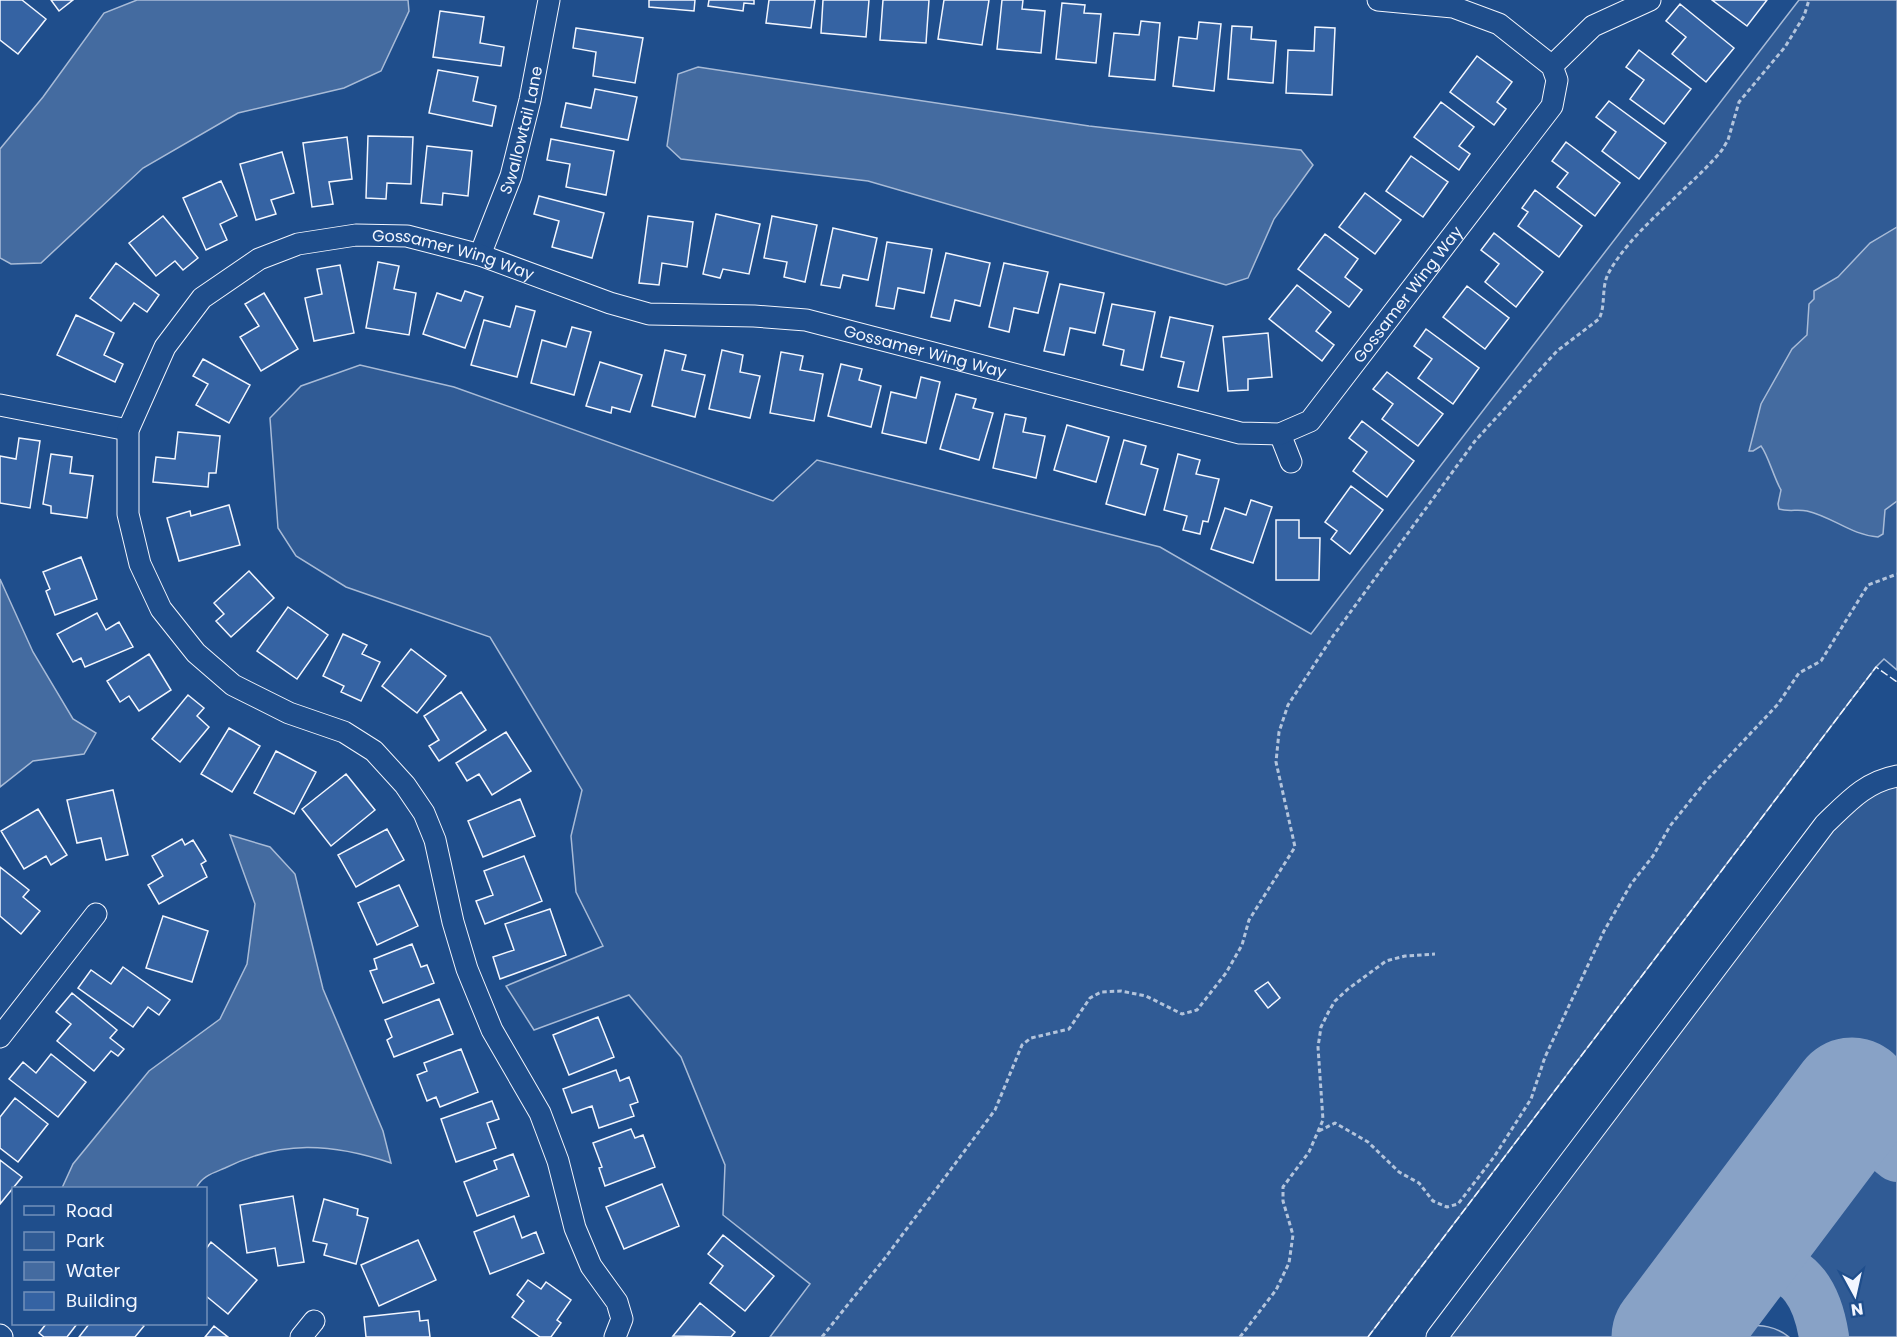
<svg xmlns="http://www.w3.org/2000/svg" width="1897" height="1337" font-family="Poppins,sans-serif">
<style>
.green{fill:#305b95;stroke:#a8bbd7;stroke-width:1.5}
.water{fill:#446ba0;stroke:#a8bbd7;stroke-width:1.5}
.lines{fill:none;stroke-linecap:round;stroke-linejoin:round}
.taxiway{stroke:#88a2c6;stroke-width:50}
.runway{stroke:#88a2c6;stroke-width:123}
.building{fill:#3563a3;stroke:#f2f6ff;stroke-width:1.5}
.minor-casing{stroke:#f2f6ff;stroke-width:23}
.path{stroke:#b3c4dc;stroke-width:3;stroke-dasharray:4.5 3;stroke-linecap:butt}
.minor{stroke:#1f4e8c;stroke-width:21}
.fence{stroke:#f2f6ff;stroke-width:1.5;stroke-dasharray:8 3;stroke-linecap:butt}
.labels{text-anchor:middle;stroke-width:4.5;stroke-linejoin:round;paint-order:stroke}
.street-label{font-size:16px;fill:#f2f6ff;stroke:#1f4e8c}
</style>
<rect width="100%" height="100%" fill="#1f4e8c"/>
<path class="green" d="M1799,0H1897V670L1884,659L1876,667L1368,1337H770L810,1284L723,1215L725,1165L681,1057L629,995L534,1030L506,986L603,946L576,892L571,836L582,790L490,637L346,587L296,556L278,528L270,418L301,386L360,365L454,387L773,501L817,460L1160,547L1311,634Z
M1897,782V1133L1879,1119L1885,1111L1835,1075L1637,1337H1441L1856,797Z
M1859,1160L1877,1164L1897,1181V1337H1844C1838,1293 1824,1263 1781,1249L1848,1162Z
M1744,1325C1761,1325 1776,1326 1789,1337H1717Z"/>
<path class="water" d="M137,0H408L409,11L381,71L344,88L238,113L143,168L41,263L11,264L0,258V149L43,97L104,13Z
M698,67L1089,126L1301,150L1313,165L1274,219L1248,278L1226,285L868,181L681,159L667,146L678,74Z
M1897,227V501L1885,510L1883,534L1878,537C1851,535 1833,517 1807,511C1798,509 1788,512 1779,509L1778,504L1781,490C1774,478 1768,455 1761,446L1753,451H1749L1761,404L1792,349L1807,335L1809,304L1814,299V291L1838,277L1870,243Z
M0,579L33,652L73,719L96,733L84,754L33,761L0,787Z
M230,835L270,847L295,874L323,989L383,1131L391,1163C332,1143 281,1140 225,1168C213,1173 202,1176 196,1188H62L73,1164L149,1071L220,1019L247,964L255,904Z"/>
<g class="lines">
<path class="taxiway" d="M1823,1138C1856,1117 1870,1136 1897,1157
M1720,1274C1731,1270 1744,1264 1756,1264C1802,1263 1818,1299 1824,1337"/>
<path class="runway" d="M1673,1337L1852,1099"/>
</g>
<path class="building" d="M0,0H22L46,19L18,54L0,40Z
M51,0H73L59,11Z
M649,0H695L694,11L649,7Z
M709,0H754V4L744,3L743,11L708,6Z
M769,0H815L811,28L766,23Z
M823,0H869L866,37L821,33Z
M883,0H929L926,43L880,40Z
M944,0H989L982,45L938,39Z
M1002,0H1023L1022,9L1045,11L1041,53L997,49Z
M1712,0H1767L1747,26Z
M1062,3L1085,5L1084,13L1101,14L1096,63L1056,59Z
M1680,4L1734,48L1706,82L1672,54L1686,37L1666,21Z
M440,11L484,17L480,43L504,47L501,66L433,57Z
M1141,21L1160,23L1155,80L1109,76L1114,33L1139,35Z
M1199,22L1221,24L1214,91L1173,86L1179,37L1197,39Z
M1232,26L1252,27L1251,39L1276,41L1273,83L1228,79Z
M1315,27L1335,28L1332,95L1286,93L1288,50L1314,51Z
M576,28L643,38L635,83L593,76L596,52L573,48Z
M1639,50L1691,89L1664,124L1630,99L1644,80L1626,67Z
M1477,56L1512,82L1497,102L1506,109L1494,125L1450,92Z
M438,70L478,77L473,101L496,106L492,126L429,113Z
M595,89L637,97L628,140L561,127L566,103L591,108Z
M1609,101L1666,143L1639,179L1602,151L1616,132L1596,117Z
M1441,102L1474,127L1459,146L1470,154L1459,170L1414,137Z
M368,136L413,137L411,184L387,183L386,199L366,198Z
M347,137L352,179L329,182L333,204L312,207L303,143Z
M551,139L614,151L606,195L566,187L570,164L547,160Z
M1566,142L1620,183L1595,216L1557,187L1568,173L1552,161Z
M427,146L472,151L468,196L443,193L442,205L421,203Z
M282,152L294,193L271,200L276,214L256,220L240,164Z
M1411,156L1448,182L1423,217L1386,191Z
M221,181L237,216L220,224L227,240L206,250L183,198Z
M1535,190L1582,226L1559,257L1518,226L1528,212L1522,208Z
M1365,193L1401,220L1375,254L1339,227Z
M539,196L604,213L592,258L552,247L559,221L534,214Z
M716,214L760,224L749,274L723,269L720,278L703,274Z
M163,216L198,258L183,270L175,261L156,276L129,243Z
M648,216L693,222L687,267L662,263L659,285L639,283Z
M772,216L817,225L805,282L784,277L787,262L764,258Z
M833,228L877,238L868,280L843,275L840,288L821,285Z
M1494,233L1543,272L1516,307L1485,282L1499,264L1481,250Z
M1325,234L1358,259L1345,277L1362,290L1349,307L1298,269Z
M887,242L932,249L924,293L898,288L894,309L876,306Z
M946,253L990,263L980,306L955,300L950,321L931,317Z
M378,262L399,266L394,289L416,293L409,335L366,328Z
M116,263L159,295L147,312L134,303L121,321L90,298Z
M1004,263L1048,272L1038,313L1014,308L1009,332L989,327Z
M340,265L354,333L314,341L305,298L322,294L317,269Z
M1060,284L1104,293L1095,333L1070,328L1064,355L1044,351Z
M1297,285L1331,312L1316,331L1334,345L1322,361L1269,319Z
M1467,286L1509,318L1485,349L1443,317Z
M465,291L483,297L465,348L423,334L437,293L461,301Z
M264,293L298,349L261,371L240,337L259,326L245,304Z
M1112,304L1155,312L1143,370L1121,365L1124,350L1103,345Z
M516,306L535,311L517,377L471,365L484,320L510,327Z
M76,315L114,333L104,355L123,364L115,382L57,355Z
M1170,317L1213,326L1198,391L1178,387L1184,362L1161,357Z
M572,327L591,332L574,395L531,383L542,340L566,347Z
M1426,329L1479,368L1453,404L1418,378L1432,359L1414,346Z
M1268,333L1272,377L1248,379V390L1228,391L1223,337Z
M665,350L686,355L682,370L705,375L695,417L652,406Z
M722,350L743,355L740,372L760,376L750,418L709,409Z
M781,352L803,356L800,370L823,374L814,421L770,413Z
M203,359L250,385L229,423L196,405L208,384L193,376Z
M600,362L642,375L630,412L612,407L611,413L586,406Z
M841,364L862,369L859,380L881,386L871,427L828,416Z
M1387,372L1443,414L1418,446L1382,419L1393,404L1373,389Z
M921,377L940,382L926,443L882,433L891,392L916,398Z
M956,394L976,399L973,408L993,413L979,460L940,449Z
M1005,414L1026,418L1023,432L1045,436L1036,478L993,468Z
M1362,421L1414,461L1387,497L1353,471L1367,452L1349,438Z
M1067,425L1109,437L1096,482L1054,470Z
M178,432L220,436L216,473H209L208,487L153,482L156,457L175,459Z
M19,438L40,441L30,508L0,503V456L16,459Z
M1124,440L1146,446L1141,464L1158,469L1145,515L1106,504Z
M51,454L72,457L70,473L93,476L87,518L51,513V506L43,504Z
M1178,454L1200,460L1196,474L1219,479L1208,522L1203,521L1200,534L1183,530L1187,516L1164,510Z
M1351,486L1383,510L1350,554L1331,539L1337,531L1325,522Z
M1251,500L1272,507L1253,563L1211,549L1225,508L1246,515Z
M229,505L240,545L179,561L167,518L190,511L191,516Z
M1276,520H1299V538H1320L1319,580H1276Z
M81,557L97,599L55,615L46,591L50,589L43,572Z
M249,571L274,598L231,637L216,621L224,614L214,603Z
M288,607L328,635L297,679L257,651Z
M97,613L106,630L119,622L133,647L85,667L81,658L73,662L57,634Z
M343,634L367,645L362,654L380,662L361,701L341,692L344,686L323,676Z
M411,649L446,676L417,713L382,686Z
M149,654L171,690L139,711L129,696L120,702L107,681Z
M461,692L486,730L439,761L429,746L439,740L424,716Z
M188,695L204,708L197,716L209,727L180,762L152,739Z
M229,728L260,746L232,792L201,774Z
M506,732L531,771L492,795L479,774L467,781L456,763Z
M276,751L316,772L294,814L254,793Z
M346,774L375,810L331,846L302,809Z
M113,790L128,855L106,860L101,838L77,843L67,800Z
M520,799L535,836L483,857L468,821Z
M38,809L67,855L51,865L46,856L24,869L1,831Z
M387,829L404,860L356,887L338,855Z
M182,839L185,845L193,840L206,861L201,864L207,877L159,904L148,885L163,876L152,856Z
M524,856L542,901L485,924L476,901L493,895L484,871Z
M0,867L29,890L23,897L40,911L21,934L0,916Z
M399,885L418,926L377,945L358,903Z
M550,909L566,955L500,979L493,957L514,950L505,924Z
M163,916L208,931L192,982L146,968Z
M412,944L421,967L427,965L434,983L383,1003L370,971L377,969L374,959Z
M123,967L170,1000L159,1015L148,1007L133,1027L78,988L91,970L111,984Z
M1268,982L1280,998L1268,1008L1255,991Z
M72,993L117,1030L110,1038L124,1049L118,1056L111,1051L94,1071L57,1041L71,1024L56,1012Z
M439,999L453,1034L394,1057L387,1040L392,1037L385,1020Z
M598,1017L614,1057L569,1075L553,1035Z
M461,1049L478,1092L440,1107L436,1097L427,1101L417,1075L427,1071L424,1063Z
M51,1054L86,1082L58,1117L9,1079L23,1062L36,1073Z
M616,1070L620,1081L629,1077L638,1102L630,1105L634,1116L599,1128L592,1106L572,1113L563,1089Z
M15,1098L48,1124L18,1162L0,1148V1117Z
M492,1101L499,1119L487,1123L496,1148L456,1162L441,1119Z
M631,1129L635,1138L643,1135L655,1167L605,1186L599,1168L602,1167L593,1143Z
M513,1154L529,1196L477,1216L464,1182L497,1169L494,1161Z
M0,1160L22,1177L0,1204Z
M662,1184L679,1226L624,1249L606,1207Z
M293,1196L304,1262L278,1266L275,1248L247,1253L240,1205Z
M324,1199L358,1209L357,1215L368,1218L356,1264L324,1255L327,1244L313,1241Z
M514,1216L522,1238L536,1232L544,1253L490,1274L474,1232Z
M723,1235L774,1276L745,1311L710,1283L723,1266L708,1254Z
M418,1240L436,1280L379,1306L361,1265Z
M211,1242L257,1280L228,1314L206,1296V1249Z
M528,1280L541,1289L546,1282L571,1300L557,1320L561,1323L551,1337H540L512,1317L524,1301L517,1295Z
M700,1303L735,1332L731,1337L673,1336Z
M419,1311L420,1321L428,1320L430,1337H366L364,1317Z
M46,1324H77L67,1337H44L39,1333Z
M89,1324H141L144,1326L135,1337H79Z
M214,1326L228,1337H205Z"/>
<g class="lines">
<g class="minor-casing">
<g id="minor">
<path d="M1552,66L1593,26L1650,0"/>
<path id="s1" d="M480,255L511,176L530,100L549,0"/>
<path d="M0,405L128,430"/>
<path d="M1280,434L1291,462"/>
<path d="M0,1037L96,914"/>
<path d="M0,1335L2,1337"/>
<path d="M301,1337L314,1321"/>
<path id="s2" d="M615,1337L622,1319L617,1302L591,1266L575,1228L558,1161L540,1113L492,1030L467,969L453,922L435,840L424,813L405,785L374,751L344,732L289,713L233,685L196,653L161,609L140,564L128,514V430L165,347L202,298L259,259L298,244L356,235L407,236L480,255L610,303L649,314L754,316L806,320L1240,433L1280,434L1310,421L1552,106L1557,80L1552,66L1499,24L1453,7L1378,0"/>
<path d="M1437,1337L1825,824C1848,802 1865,782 1897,776"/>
</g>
</g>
<path class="path" d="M1319,1131L1335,1123L1368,1142L1399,1172L1419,1183L1433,1201L1447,1207L1458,1204L1494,1157L1531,1099L1545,1057L1604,931L1631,884L1653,856L1670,826L1706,781L1778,704L1799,673L1821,661L1868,585L1897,574
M822,1337L885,1258L995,1110L1022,1045L1031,1038L1069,1029L1090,998L1101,992L1121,991L1146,996L1182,1014L1197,1010L1226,973L1242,945L1249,920L1295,847L1276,762L1279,732L1288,705L1333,636L1475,441L1557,351L1599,319C1606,305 1601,289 1608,274C1632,229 1690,189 1722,150L1728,140L1739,102L1785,47L1804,16L1809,0
M1240,1337L1276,1290L1289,1263L1293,1235L1283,1201V1187L1309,1152L1323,1120L1318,1047L1321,1027L1329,1011L1335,1001L1348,989L1386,961L1405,956L1435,954"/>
<use href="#minor" class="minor"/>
<path class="fence" d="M1368,1337L1876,667L1897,682"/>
</g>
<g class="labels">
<g class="street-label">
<text dy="6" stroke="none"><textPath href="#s1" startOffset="132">Swallowtail Lane</textPath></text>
<text dy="6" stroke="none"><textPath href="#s2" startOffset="1515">Gossamer Wing Way</textPath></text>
<text dy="6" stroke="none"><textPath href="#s2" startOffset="2559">Gossamer Wing Way</textPath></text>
<text dy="6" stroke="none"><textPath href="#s2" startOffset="2001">Gossamer Wing Way</textPath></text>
</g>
</g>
<rect x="12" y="1187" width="195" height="138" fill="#1f4e8c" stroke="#7391ba" stroke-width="1.5"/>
<rect x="24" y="1206" width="30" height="9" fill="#1f4e8c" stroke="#7391ba" stroke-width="1.5"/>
<text x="66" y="1217" font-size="18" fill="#f2f6ff">Road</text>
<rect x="24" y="1232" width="30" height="18" fill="#305b95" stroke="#7391ba" stroke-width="1.5"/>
<text x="66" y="1247" font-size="18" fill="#f2f6ff">Park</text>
<rect x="24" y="1262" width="30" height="18" fill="#446ba0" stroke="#7391ba" stroke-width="1.5"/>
<text x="66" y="1277" font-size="18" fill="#f2f6ff">Water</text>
<rect x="24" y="1292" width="30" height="18" fill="#3563a3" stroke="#7391ba" stroke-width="1.5"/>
<text x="66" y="1307" font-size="18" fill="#f2f6ff">Building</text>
<g transform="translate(1855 1295) rotate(172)" stroke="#1f4e8c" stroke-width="4.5" paint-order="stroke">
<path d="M0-4.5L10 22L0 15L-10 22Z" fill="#f2f6ff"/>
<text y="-9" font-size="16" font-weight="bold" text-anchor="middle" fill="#f2f6ff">N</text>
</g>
</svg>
